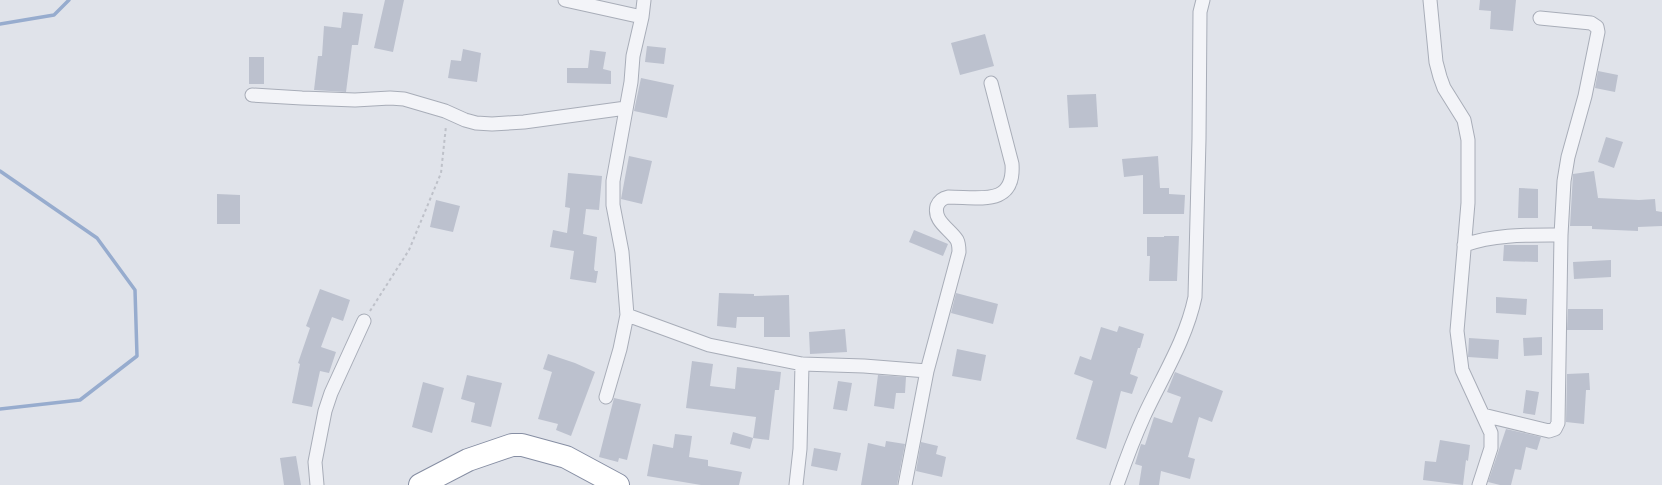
<svg xmlns="http://www.w3.org/2000/svg" width="1662" height="485" font-family="'Asap Condensed',sans-serif">
<style>
.lines{fill:none;stroke-linecap:round;stroke-linejoin:round}
.stream{stroke:#97acce;stroke-width:3.5}
.building{fill:#bcc1ce}
.minor-casing{stroke:#a8adb8;stroke-width:15}
.trunk-casing{stroke:#868ea3;stroke-width:24}
.path{stroke:#bec1c9;stroke-width:2;stroke-dasharray:3 3;stroke-linecap:butt}
.minor{stroke:#f3f4f8;stroke-width:13}
.trunk{stroke:#fff;stroke-width:22}
</style>
<rect width="100%" height="100%" fill="#e0e3ea"/>
<g class="lines">
<path class="stream" d="M0,24L54,15L69,0
M0,171L97,238L135,290L137,356L80,400L0,409"/>
</g>
<path class="building" d="M385,0H404L393,52L374,48Z
M1480,0H1516L1513,31L1490,29L1491,11L1479,10Z
M343,12L363,14L358,45H352L346,92L314,90L318,56H322L324,26L341,28Z
M985,34L994,66L960,75L951,43Z
M647,46L666,48L664,64L645,62Z
M463,49L481,53L477,82L448,78L451,60L461,61Z
M590,50L606,52L603,69L611,71V84L567,83V68H588Z
M249,57H264V84H249Z
M1598,71L1618,75L1615,92L1595,88Z
M641,78L674,85L667,118L634,111Z
M1096,94L1098,127L1069,128L1067,95Z
M1606,137L1623,142L1614,168L1598,162Z
M629,156L652,161L642,204L621,199Z
M1158,156L1160,188H1169V194L1185,195L1184,214H1143V175L1124,177L1122,159Z
M1594,171L1598,198L1639,200L1655,199L1656,211L1662,212V226L1638,227V231L1592,229V226H1570L1573,174Z
M568,173L602,176L599,210L586,209L583,234L597,237L594,269L595,271H598L596,283L570,279L574,251L550,247L553,230L567,233L570,208L565,207Z
M1519,188L1538,189V218H1518Z
M217,194L240,195V224H217Z
M436,200L460,206L453,232L430,227Z
M914,230L948,244L943,256L909,242Z
M1164,236H1179L1177,281H1149L1150,256H1147V237H1164Z
M1504,245H1538V262L1503,261Z
M1611,260V277L1574,279L1573,262Z
M320,289L350,300L343,321L332,317L321,347L336,352L329,373L320,371L312,407L292,403L300,364L298,363L310,328L306,326Z
M719,293L754,294V296L789,295L790,337H764V317H737L736,328L717,326Z
M956,293L998,304L993,324L951,313Z
M1496,297L1527,299L1526,315L1496,313Z
M1568,309H1603V330H1567Z
M1119,326L1144,334L1140,348H1138L1130,374L1138,377L1132,394L1121,391L1106,449L1076,439L1093,381L1074,374L1080,356L1091,360L1101,327L1117,332Z
M845,329L847,352L810,354L809,332Z
M1542,337V355L1524,356L1523,338Z
M1469,338L1499,340L1498,359L1468,357Z
M957,349L986,355L981,381L952,376Z
M548,354L575,363L595,372L571,436L556,430L558,424L538,419L552,372L543,369Z
M692,361L713,364L710,386L735,389L737,367L781,372L779,390H775L769,440L753,438L756,417L686,408Z
M1175,372L1223,391L1212,422L1199,417L1188,457L1195,459L1190,479L1161,471L1159,485H1139L1142,466L1135,464L1141,444L1145,445L1154,417L1172,423L1181,397L1167,392Z
M1589,373L1590,390H1586L1584,424L1566,422L1567,374Z
M467,375L502,383L491,427L471,422L475,403L461,399Z
M878,375L906,377L905,393H896L894,409L874,406Z
M838,381L852,383L847,411L833,409Z
M423,382L444,388L432,433L412,427Z
M1526,390L1539,392L1535,415L1523,413Z
M614,398L641,404L627,460L619,458L618,462L599,457Z
M1506,429L1541,437L1537,450L1526,447L1521,470L1515,469L1511,485H1500L1488,482Z
M733,432L753,438L750,449L730,444Z
M675,434L692,436L689,457L708,460V466L742,472L739,485H701L647,476L653,444L673,448Z
M1440,440L1470,445L1468,461L1466,460L1463,485L1423,480L1425,461L1436,462Z
M886,441L905,444L897,485H861L868,443L885,447Z
M921,442L938,446L936,454L946,457L942,477L916,471Z
M814,448L841,453L837,471L811,466Z
M296,456L301,485H284L280,458Z"/>
<g class="lines">
<g class="minor-casing">
<path id="minor" d="M565,0L642,17
M1430,0L1436,62L1440,77L1444,88L1464,120L1468,140V203L1457,331L1462,370L1491,433V448L1479,485
M252,95L302,98L355,100L390,98L404,99L445,111L465,120L476,123L492,124L524,122L626,108
M1464,245C1495,234 1528,235 1561,235
M627,315L709,345L802,364L864,366L927,371
M606,397L620,349L627,315L622,252L613,205V181L631,82L633,56L642,17L644,0
M1483,415L1549,431L1555,429L1558,423L1561,235L1564,181L1568,157L1585,96L1598,32L1597,27L1591,23L1540,18
M317,485L315,462L325,411L331,393L364,321
M796,485L800,449L802,364
M905,485L927,371L959,252C959,248 959,244 957,240C950,229 933,221 937,206C939,201 943,198 948,197C979,197 1015,207 1012,164L991,83
M1117,485C1125,462 1134,438 1144,416C1162,377 1186,340 1195,297L1199,139L1200,12L1203,0"/>
</g>
<g class="trunk-casing">
<path id="trunk" d="M420,485L468,460L512,445H522L566,457L618,485"/>
</g>
<path class="path" d="M370,311L409,250L441,173L446,126"/>
<use href="#minor" class="minor"/>
<use href="#trunk" class="trunk"/>
</g>
</svg>
